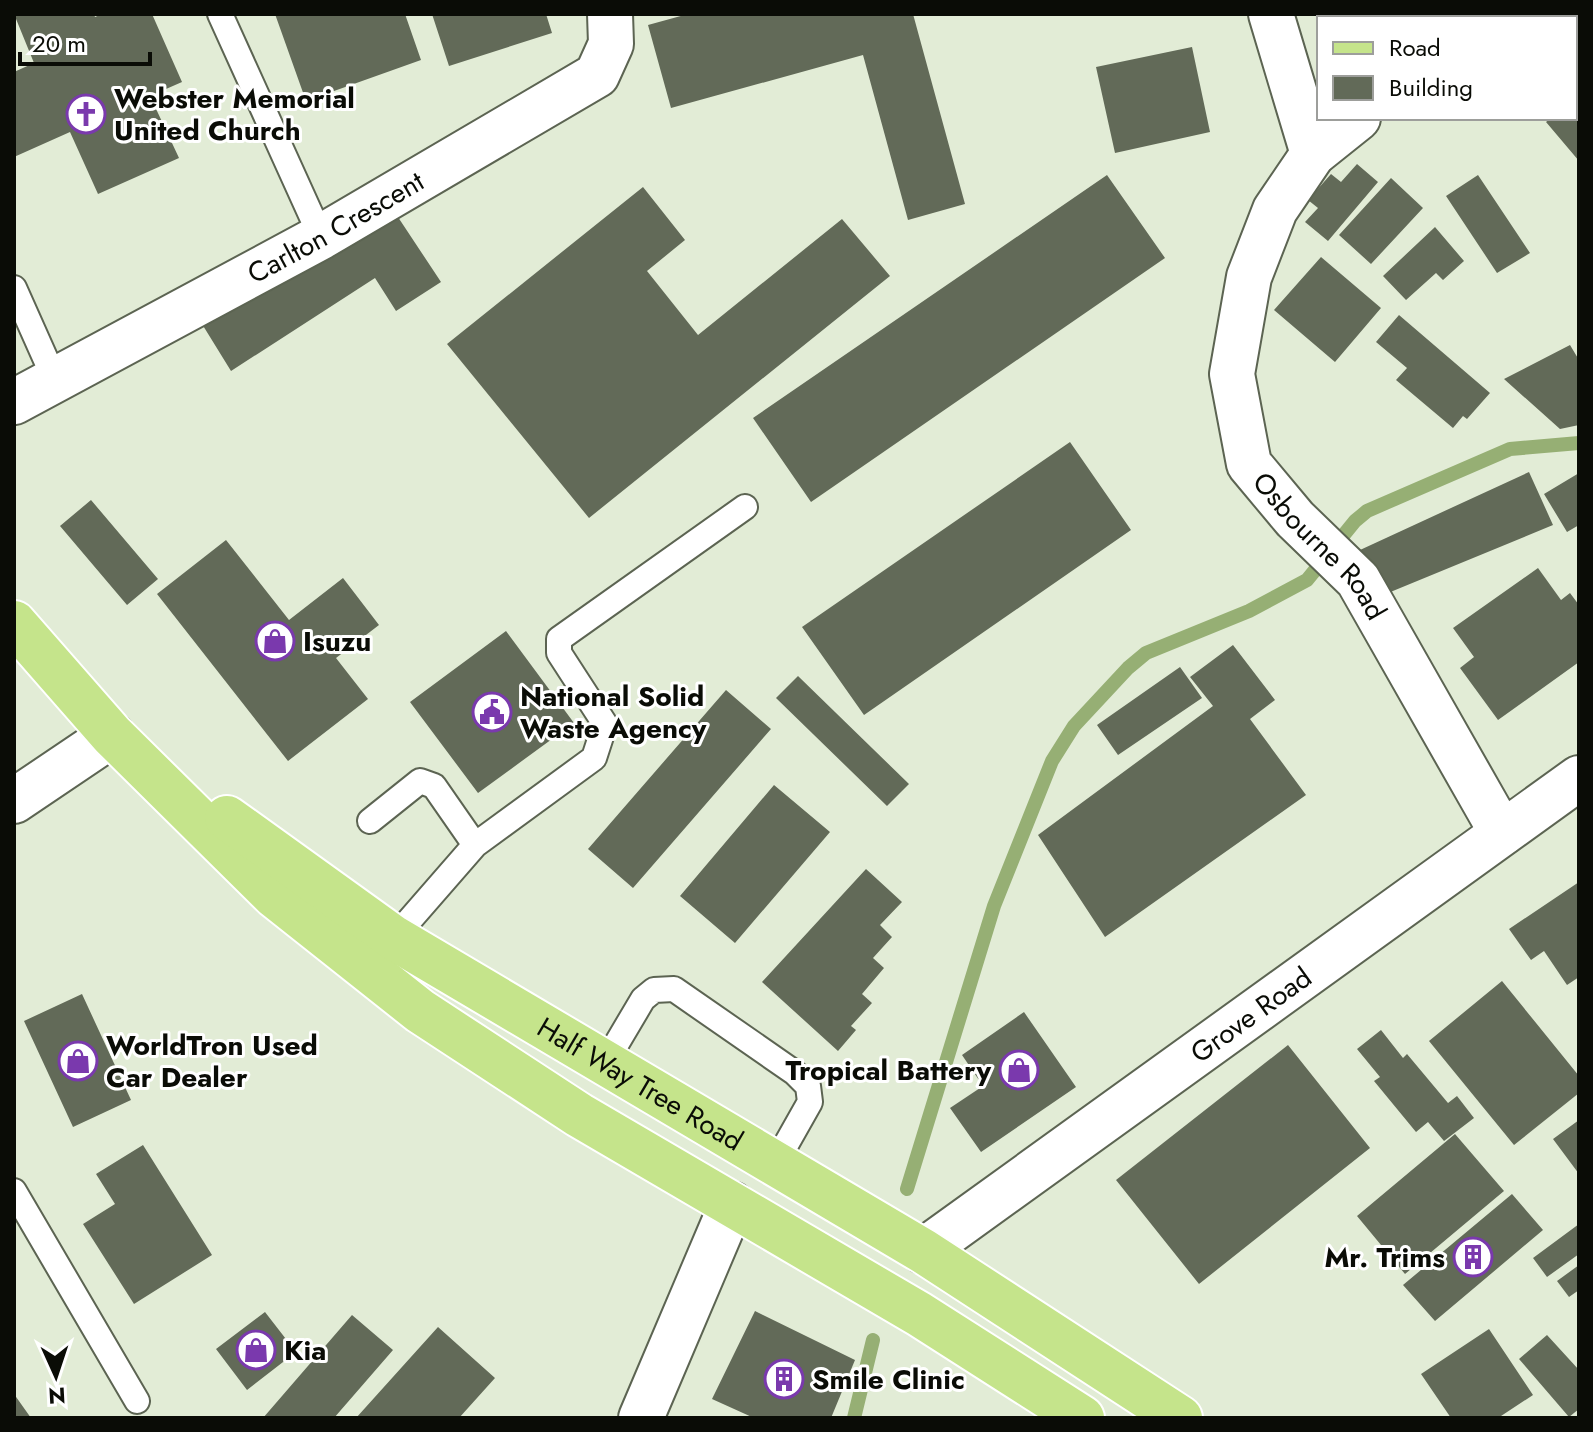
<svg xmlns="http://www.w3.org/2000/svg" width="1593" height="1432" font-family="Jost,sans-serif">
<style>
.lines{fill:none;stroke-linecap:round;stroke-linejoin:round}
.stream{stroke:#96af74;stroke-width:14}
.building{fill:#626a58}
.service-casing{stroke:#5c6452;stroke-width:28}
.minor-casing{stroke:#5c6452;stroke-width:48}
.tertiary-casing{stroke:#5c6452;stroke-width:48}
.primary-casing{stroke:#fff;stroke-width:48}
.service{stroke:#fff;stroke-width:24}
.minor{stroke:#fff;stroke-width:44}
.tertiary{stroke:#fff;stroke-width:44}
.primary{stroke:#c5e48b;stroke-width:44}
.labels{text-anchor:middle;stroke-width:6;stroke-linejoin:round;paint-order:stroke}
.poi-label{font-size:28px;font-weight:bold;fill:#0a0c06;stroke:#fff;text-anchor:start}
.street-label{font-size:28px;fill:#0a0c06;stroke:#fff}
</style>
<rect width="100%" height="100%" fill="#e2ecd6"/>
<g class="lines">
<path class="stream" d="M907,1189L994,906L1052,761L1074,726L1128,668L1146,653L1249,611L1307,580L1355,521L1367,511L1510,449L1579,443
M854,1418L873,1340"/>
</g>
<path class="building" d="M14,14H94L95,17L102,14H152L182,82L150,96L179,158L98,194L70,132L14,157V72L34,63Z
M275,14H405L421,60L306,101Z
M432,14H546L552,33L449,66Z
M688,14H913L965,204L908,220L863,55L671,108L648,25Z
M1192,47L1210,132L1115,153L1096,67Z
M1579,95V161L1546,122L1551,118H1575V98Z
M1357,164L1378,182L1328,241L1305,222L1318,208L1308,200L1331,174L1341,182Z
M1107,175L1165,258L811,502L753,418Z
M1478,175L1530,253L1497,273L1446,196Z
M1391,178L1423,208L1371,264L1339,235Z
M643,187L685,240L647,271L698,335L842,219L890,276L589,518L447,344Z
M390,205L441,282L396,311L375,278L231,371L202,324Z
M1435,227L1464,261L1443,280L1436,273L1406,300L1383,276Z
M1321,257L1381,308L1335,362L1274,310Z
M1399,315L1490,393L1467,419L1463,416L1453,428L1396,380L1407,368L1376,342Z
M1570,345L1579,360V425L1560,429L1504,379Z
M1070,442L1131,530L864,715L802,627Z
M1529,472L1553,525L1388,593L1360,550Z
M1579,473V525L1567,532L1544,494Z
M91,500L158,579L127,605L60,526Z
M226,540L289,620L343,578L379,625L336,658L368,699L288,761L157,594Z
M1538,568L1561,600L1570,593L1579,605V662L1498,720L1460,668L1474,657L1453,628Z
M506,631L574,723L478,793L410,702Z
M1233,645L1275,700L1250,719L1306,795L1105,937L1038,835L1213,706L1190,677Z
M1180,667L1202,698L1118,755L1097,725Z
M798,676L909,784L887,806L776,698Z
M726,690L771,729L633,888L588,849Z
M774,785L830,832L735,943L680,896Z
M866,869L902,902L880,925L892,937L873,958L884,968L862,994L872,1003L851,1026L856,1030L838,1051L762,982Z
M1579,882V977L1567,985L1544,951L1531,960L1509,929Z
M1502,981L1579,1076V1093L1514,1145L1429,1041Z
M82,994L131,1100L73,1127L24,1021Z
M1024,1012L1076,1087L981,1152L950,1108L983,1086L962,1055Z
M1381,1030L1403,1058L1407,1054L1448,1103L1457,1096L1474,1118L1444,1141L1428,1122L1416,1132L1374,1081L1380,1077L1357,1049Z
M1288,1045L1370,1148L1199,1284L1116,1180Z
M1579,1120V1174L1553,1139Z
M1455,1134L1504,1191L1405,1274L1357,1216Z
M143,1145L212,1255L134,1304L83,1224L115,1204L96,1174Z
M1512,1194L1543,1230L1435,1321L1403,1285Z
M1579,1224V1254L1547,1277L1533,1258Z
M1579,1265V1290L1569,1297L1557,1281Z
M755,1311L855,1360L831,1418H754L712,1399Z
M265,1312L296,1352L247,1390L216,1349Z
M352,1315L393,1350L334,1418H263Z
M438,1327L495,1378L459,1418H356Z
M1489,1329L1533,1395L1498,1418H1451L1421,1374Z
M1547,1335L1579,1370V1409L1569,1417L1519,1359Z
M14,1394L31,1418H14Z"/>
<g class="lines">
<g class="service-casing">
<path id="service" d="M220,14L321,237
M14,288L55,380
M370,821L420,781L434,786L475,845
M394,938L475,845L594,758L605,724L559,653V639L745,507
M604,1065L643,999L654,990L674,989L795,1073L808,1086L810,1102L775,1164
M14,1191L137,1401"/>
</g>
<g class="minor-casing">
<g id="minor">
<path d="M1271,14L1313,154"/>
<path d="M1471,18L1475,14"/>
<path id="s1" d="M1358,118L1313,154L1275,210L1249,277L1232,374L1249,464L1295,519L1358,580L1502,833"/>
<path id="s2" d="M14,402L321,237L597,75L611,44L610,14"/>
<path id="s3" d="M923,1251L1579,778"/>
<path d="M641,1418L732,1204"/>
</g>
</g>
<g class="tertiary-casing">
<path id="tertiary" d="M14,801L112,735"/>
</g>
<g class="primary-casing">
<g id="primary">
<path d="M14,623L112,735L275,896L420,1011L579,1115L919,1314L1082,1418"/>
<path id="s4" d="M227,818L394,938L923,1251L1180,1418"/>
</g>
</g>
<use href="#service" class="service"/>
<use href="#minor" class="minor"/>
<use href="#tertiary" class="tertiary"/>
<use href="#primary" class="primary"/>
</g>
<defs>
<g id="church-ring" transform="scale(2)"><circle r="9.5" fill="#fff" stroke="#7a39ad" stroke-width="1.5"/><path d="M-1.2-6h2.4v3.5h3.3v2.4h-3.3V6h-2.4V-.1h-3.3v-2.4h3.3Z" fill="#7a39ad"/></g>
<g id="shop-ring" transform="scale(2)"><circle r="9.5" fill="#fff" stroke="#7a39ad" stroke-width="1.5"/><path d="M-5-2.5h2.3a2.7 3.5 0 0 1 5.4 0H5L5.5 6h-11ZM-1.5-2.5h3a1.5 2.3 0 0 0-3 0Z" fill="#7a39ad"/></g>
<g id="civic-ring" transform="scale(2)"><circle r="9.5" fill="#fff" stroke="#7a39ad" stroke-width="1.5"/><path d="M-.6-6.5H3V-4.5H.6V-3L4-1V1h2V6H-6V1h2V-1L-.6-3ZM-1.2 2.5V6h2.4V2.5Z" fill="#7a39ad"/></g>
<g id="building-ring" transform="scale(2)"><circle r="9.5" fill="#fff" stroke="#7a39ad" stroke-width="1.5"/><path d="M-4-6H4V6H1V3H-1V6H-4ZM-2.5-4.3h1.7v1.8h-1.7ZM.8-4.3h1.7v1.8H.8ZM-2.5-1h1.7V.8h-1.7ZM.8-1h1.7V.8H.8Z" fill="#7a39ad"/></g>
</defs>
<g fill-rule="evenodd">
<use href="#church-ring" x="86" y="114"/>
<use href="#shop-ring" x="275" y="641"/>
<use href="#civic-ring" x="492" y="712"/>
<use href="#shop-ring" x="78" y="1061"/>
<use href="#shop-ring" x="1019" y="1070"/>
<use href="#building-ring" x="1473" y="1257"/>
<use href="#shop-ring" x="256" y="1350"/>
<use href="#building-ring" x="784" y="1379"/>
</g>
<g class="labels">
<g class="poi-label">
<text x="114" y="108">Webster Memorial<tspan x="114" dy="32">United Church</tspan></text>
<text x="303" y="651">Isuzu</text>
<text x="520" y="706">National Solid<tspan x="520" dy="32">Waste Agency</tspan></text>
<text x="106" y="1055">WorldTron Used<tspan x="106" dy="32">Car Dealer</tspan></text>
<text x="991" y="1080" text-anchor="end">Tropical Battery</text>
<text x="1445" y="1267" text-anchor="end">Mr. Trims</text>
<text x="284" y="1360">Kia</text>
<text x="812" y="1389">Smile Clinic</text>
</g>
<g class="street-label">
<text dy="10" stroke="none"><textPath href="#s2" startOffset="366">Carlton Crescent</textPath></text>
<text dy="10" stroke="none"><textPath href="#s1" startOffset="496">Osbourne Road</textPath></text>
<text dy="10" stroke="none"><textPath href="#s3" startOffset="404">Grove Road</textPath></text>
<text dy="10" stroke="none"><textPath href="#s4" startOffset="492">Half Way Tree Road</textPath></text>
</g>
</g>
<rect width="1593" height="1432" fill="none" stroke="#0a0c06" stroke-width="32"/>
<rect x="1317" y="16" width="260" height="104" fill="#ffffff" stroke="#9d9e9b" stroke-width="2"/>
<rect x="1333" y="42" width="40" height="12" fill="#c5e48b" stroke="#9d9e9b" stroke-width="2"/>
<text x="1389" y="56" font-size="24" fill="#0a0c06">Road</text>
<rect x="1333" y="76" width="40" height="24" fill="#626a58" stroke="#9d9e9b" stroke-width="2"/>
<text x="1389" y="96" font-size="24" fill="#0a0c06">Building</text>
<g transform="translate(56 1376) rotate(177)" stroke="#ffffff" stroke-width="6" paint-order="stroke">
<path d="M0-6L14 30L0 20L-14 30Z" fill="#0a0c06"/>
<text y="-12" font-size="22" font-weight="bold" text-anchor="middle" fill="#0a0c06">N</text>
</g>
<path d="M20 52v12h130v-12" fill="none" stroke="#0a0c06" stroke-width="4"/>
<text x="32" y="52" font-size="24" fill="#0a0c06" stroke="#ffffff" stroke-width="6" paint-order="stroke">20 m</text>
</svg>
